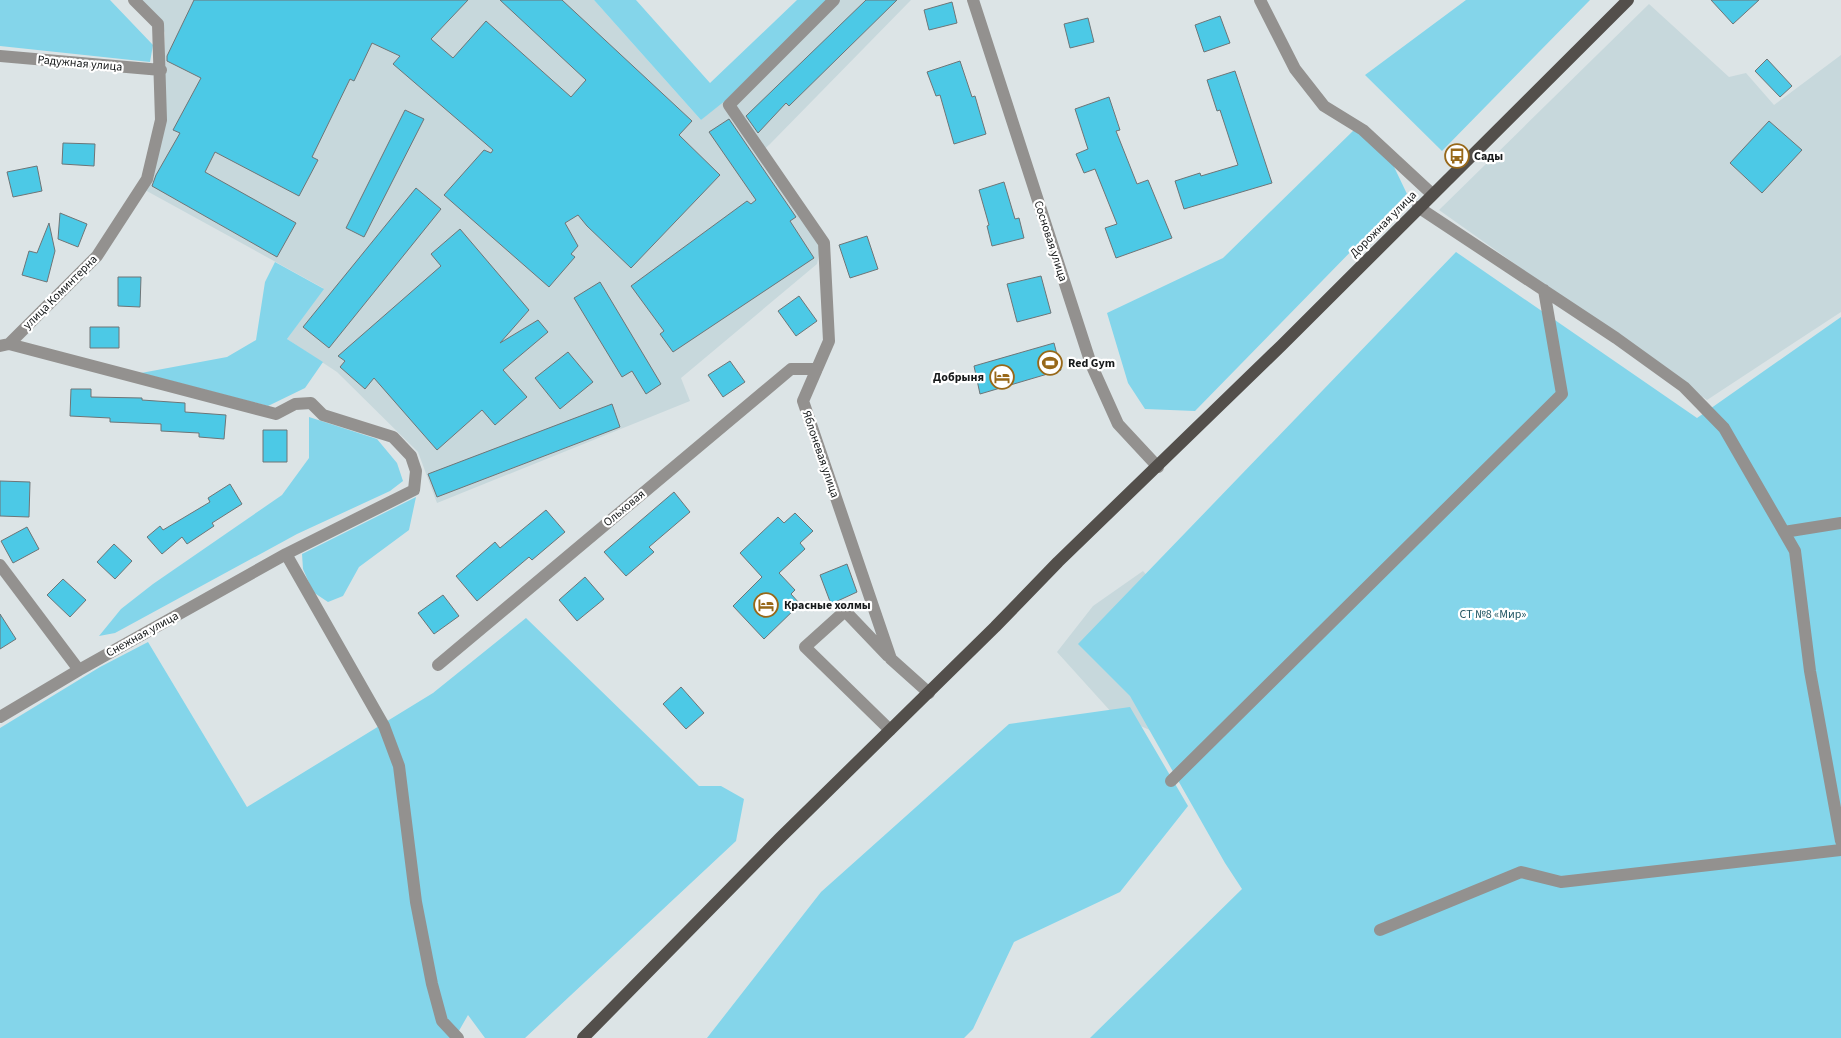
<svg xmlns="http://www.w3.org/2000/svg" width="1841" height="1038" font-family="'Source Sans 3',sans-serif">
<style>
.built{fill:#c7d8dc}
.green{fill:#84d5ea}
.building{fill:#4cc9e6;stroke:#6e7577}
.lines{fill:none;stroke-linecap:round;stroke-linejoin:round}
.minor{stroke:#93918f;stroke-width:12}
.major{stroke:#534f4b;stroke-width:12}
.labels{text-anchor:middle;stroke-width:4.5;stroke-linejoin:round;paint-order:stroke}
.street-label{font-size:12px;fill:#16191a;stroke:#fff}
.poi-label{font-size:12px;font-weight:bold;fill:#16191a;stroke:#fff;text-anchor:start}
.park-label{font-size:12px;fill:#225663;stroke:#fff}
</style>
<rect width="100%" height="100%" fill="#dce4e6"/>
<path class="built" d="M141,0H594L701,120L828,0H911L770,144L759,154L810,227L820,249L817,264L681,378L690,401L437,503L418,452L337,372L287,339L323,288L145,190L165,128V33L155,13Z
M1649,4L1729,77L1746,73L1774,105L1841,55V312L1707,400L1439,210Z
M1143,571L1248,693L1152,731L1113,714L1057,652L1093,606Z"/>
<path class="green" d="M0,0H110L153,45L150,62L0,46Z
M594,0H636L710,83L797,0H828L726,100L701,120Z
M1466,0H1590L1442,151L1365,75Z
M1355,129L1386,150L1407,194L1195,411L1145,409L1128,383L1107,313L1223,258Z
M1456,252L1697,418L1841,317V1038H1090L1242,889L1225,863L1130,696L1078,644Z
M275,262L324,289L287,339L323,362L305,388L268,406L141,373L227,357L256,340L265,282Z
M309,417L377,439L397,463L403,481L390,491L297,534L115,633L99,636L121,609L153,584L282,495L309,458Z
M416,497L409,530L359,567L343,596L328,602L313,592L303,569L302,554Z
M526,618L699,786H721L744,799L736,841L525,1038H485L468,1015L456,1036L458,1038H0V728L100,667L148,642L247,807L433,693Z
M1130,707L1188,806L1120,892L1014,942L973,1029L964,1038H707L821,892L1009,724Z"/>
<path class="building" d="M194,0H468L431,39L453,58L486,21L571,97L586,80L500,0H562L692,121L679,135L720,175L631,268L587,226L578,215L565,223L578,246L571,254L575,257L549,287L444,195L484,150L491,153L493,150L393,64L400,56L372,43L354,81L350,79L312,157L318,160L299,196L215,152L205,172L296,223L277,257L152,186L156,175L180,133L173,130L201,78L167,61V56Z
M866,0H897L789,106L786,103L758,133L746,116Z
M1711,0H1759L1733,24Z
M952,2L957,23L929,30L924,10Z
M1220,16L1230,43L1204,52L1195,25Z
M1088,18L1094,42L1070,48L1064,24Z
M1767,59L1792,86L1780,97L1755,71Z
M960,61L972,97L975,96L986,134L954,144L940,95L936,96L927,72Z
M1235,71L1272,183L1184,209L1175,181L1200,173L1201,176L1238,165L1220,110L1217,111L1207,80Z
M1109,97L1120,130L1116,131L1137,184L1148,180L1172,238L1116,258L1105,228L1117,224L1095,169L1084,173L1076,154L1088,149L1075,109Z
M405,110L424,119L364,237L346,228Z
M729,119L796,217L790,221L814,258L673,352L660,334L664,331L631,286L747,201L751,204L756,200L709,132Z
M1769,121L1802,150L1762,193L1730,163Z
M63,143L95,144L94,166L62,164Z
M37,166L42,191L13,197L7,172Z
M1004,182L1015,219L1019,218L1024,238L992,246L987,226L989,225L979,190Z
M416,188L441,209L329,348L303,327Z
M60,213L87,224L78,247L58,239Z
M49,223L55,251L47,282L22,275L29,251L37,253Z
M460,229L529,310L500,343L538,320L548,332L503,370L527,397L495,425L482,410L437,450L374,378L365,389L340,367L345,361L338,356L441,266L431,254Z
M867,236L878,269L850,278L839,245Z
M1041,276L1051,313L1017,322L1007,284Z
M118,277H141L140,307L118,306Z
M600,282L661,384L646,394L632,371L622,377L574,298Z
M799,296L817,321L796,336L778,311Z
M90,327H119V348H90Z
M1054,343L1061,370L980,394L974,366Z
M568,352L593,382L560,409L535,378Z
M730,361L745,382L723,397L708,375Z
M71,389H91V397L142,398V400L185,403V412L226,415L224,439L199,437V433L161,431V424L110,422V418L70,416Z
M612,404L620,427L437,497L428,474Z
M263,430H287V462H263Z
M0,481L30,482L29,517L0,516Z
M230,484L242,504L212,523L214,526L187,544L182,537L162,554L147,537L160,526L163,530L210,502L208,498Z
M674,492L690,512L649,547L654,552L626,576L604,552Z
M546,510L565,532L532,560L529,557L477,601L456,576L495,542L500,548Z
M795,513L813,531L800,543L805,549L779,573L795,590L791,594L800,604L764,639L733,606L762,577L740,553L778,517L784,523Z
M27,527L39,549L13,563L1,541Z
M114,544L132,561L115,579L97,562Z
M847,564L857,592L831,604L820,575Z
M585,577L604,599L577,621L559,600Z
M63,579L86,600L70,617L47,595Z
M443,595L459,616L434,634L418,613Z
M0,614L16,639L0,649Z
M681,687L704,713L686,729L663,704Z"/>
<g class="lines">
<path class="minor" d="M834,0L729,105L824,243L829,341L803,401L891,659L929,693
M973,0L1091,364L1118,424L1158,467
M1260,0L1295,69L1324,106L1363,130L1432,194
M0,56L161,70
M1418,207L1616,338L1684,387L1724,428L1795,551L1810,671L1841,841
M9,344L276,414L295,404L311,403L323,415L393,437L411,456L416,471L414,490L286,554L384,726L399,766L416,902L432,984L442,1021L458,1038
M0,346L9,344L97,256L147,179L161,120L158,24L134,0
M1784,532L1841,523
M0,565L79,670
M888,656L845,611L805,647L890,730
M438,665L791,369H817
M0,717L79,670L286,554
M1171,781L1562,394L1544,290
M1380,930L1521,872L1561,882L1841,850"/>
<path class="major" d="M583,1038L780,838L995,627L1058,562L1281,346L1628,0"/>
</g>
<defs>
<g id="bus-ring" transform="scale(1.25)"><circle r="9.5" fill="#fff" stroke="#986819" stroke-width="1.5"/><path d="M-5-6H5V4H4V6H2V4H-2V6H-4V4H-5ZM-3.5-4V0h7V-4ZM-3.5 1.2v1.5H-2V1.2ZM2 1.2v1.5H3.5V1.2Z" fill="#986819"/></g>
<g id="stadium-ring" transform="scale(1.25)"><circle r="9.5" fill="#fff" stroke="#986819" stroke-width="1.5"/><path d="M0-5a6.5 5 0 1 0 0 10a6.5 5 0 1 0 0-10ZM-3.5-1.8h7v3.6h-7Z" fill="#986819"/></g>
<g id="hotel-ring" transform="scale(1.25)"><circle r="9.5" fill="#fff" stroke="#986819" stroke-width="1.5"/><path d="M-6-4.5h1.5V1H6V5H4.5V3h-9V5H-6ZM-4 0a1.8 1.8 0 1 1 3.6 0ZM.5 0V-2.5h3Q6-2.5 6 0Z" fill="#986819"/></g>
</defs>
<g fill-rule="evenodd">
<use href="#bus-ring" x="1457" y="156"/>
<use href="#stadium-ring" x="1050" y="363"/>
<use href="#hotel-ring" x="1002" y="377"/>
<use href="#hotel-ring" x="766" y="605"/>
</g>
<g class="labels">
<g class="street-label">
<text transform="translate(80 63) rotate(5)" y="4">Радужная улица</text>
<text transform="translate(1383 224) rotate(-45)" y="4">Дорожная улица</text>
<text transform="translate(1051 241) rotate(72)" y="4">Сосновая улица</text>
<text transform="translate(60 292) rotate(-45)" y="4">улица Коминтерна</text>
<text transform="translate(821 454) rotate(71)" y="4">Яблоневая улица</text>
<text transform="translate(624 508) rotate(-40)" y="4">Ольховая</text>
<text transform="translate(142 634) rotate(-29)" y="4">Снежная улица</text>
</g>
<g class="poi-label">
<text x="1474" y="160">Сады</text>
<text x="1068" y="367">Red Gym</text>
<text x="984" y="381" text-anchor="end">Добрыня</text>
<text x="784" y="609">Красные холмы</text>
</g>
<g class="park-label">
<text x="1493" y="618">СТ №8 «Мир»</text>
</g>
</g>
</svg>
